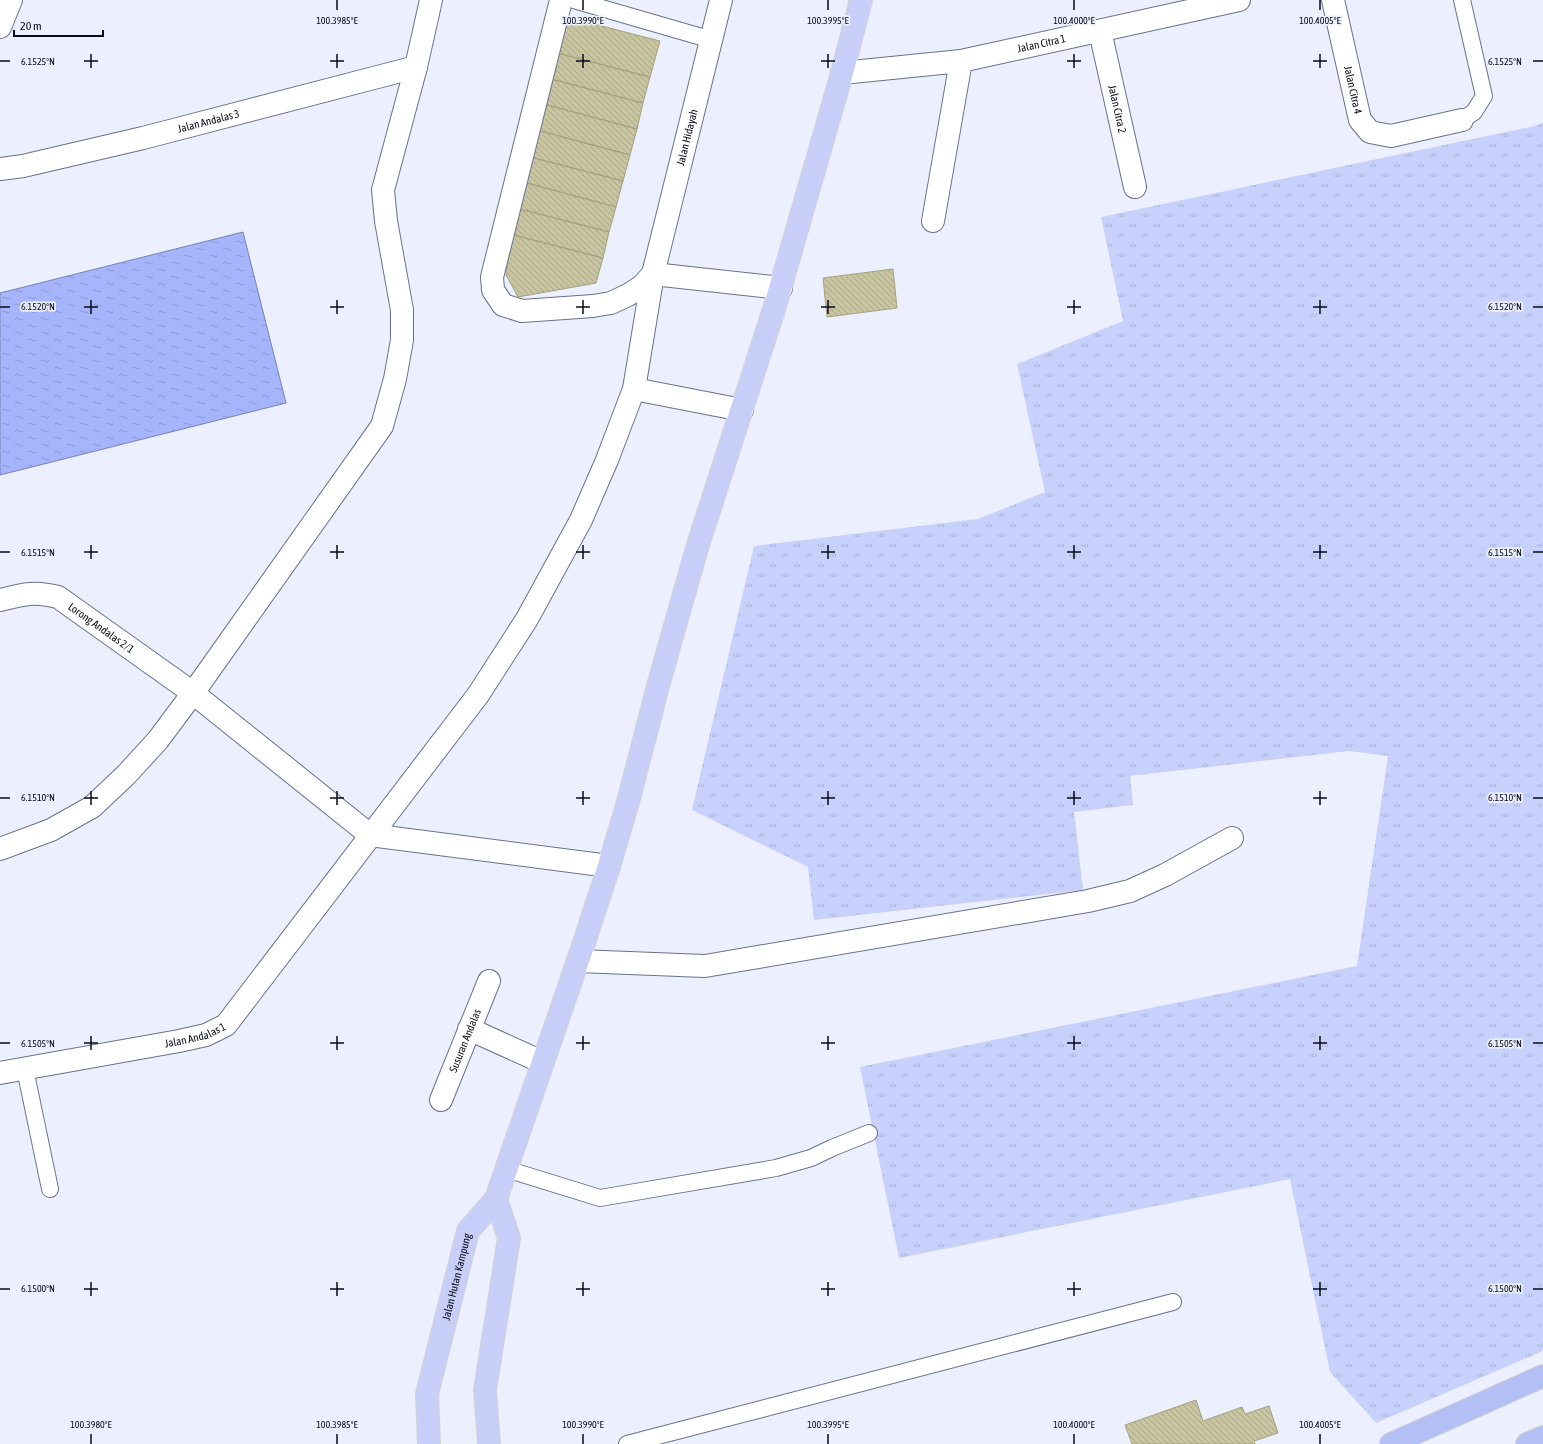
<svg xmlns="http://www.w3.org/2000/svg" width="1543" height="1444" font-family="'Asap Condensed',sans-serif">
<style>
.grass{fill:url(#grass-tufts)}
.water{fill:url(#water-ripples);stroke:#7681b6}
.building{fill:url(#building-back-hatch);stroke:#a5a17e}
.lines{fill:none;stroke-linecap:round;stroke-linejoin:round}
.service-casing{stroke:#69708e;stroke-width:18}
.minor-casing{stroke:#69708e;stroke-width:24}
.primary-casing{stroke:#d3d3d5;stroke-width:24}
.trunk-casing{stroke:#d3d3d5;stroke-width:24}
.service{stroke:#fff;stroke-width:16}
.minor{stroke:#fff;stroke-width:22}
.primary{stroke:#c7cff8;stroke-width:22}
.trunk{stroke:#b4bff6;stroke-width:22}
.ticks{fill:none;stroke:#080a15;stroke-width:1.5}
.labels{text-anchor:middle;stroke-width:3.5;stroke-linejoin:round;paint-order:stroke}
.street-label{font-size:11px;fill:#080a15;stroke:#ecf0fe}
.ticks-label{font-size:10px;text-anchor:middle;fill:#080a15;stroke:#ecf0fe;stroke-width:3.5;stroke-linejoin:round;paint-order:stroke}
</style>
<defs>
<pattern id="grass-tufts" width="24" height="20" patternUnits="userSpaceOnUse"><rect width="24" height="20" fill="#c7d1fc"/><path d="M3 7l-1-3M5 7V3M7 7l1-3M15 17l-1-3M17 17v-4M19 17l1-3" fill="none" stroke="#a9b2d7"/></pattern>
<pattern id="water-ripples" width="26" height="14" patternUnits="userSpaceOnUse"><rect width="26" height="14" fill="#a5b4fb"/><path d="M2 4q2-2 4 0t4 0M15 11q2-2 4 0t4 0" fill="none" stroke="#8d99d6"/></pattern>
<pattern id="building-back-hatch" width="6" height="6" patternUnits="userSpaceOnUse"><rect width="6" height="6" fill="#c9c4a0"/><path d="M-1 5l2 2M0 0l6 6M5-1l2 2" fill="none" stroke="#aba789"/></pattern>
</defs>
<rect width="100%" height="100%" fill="#ecf0fe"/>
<path class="grass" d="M1543,123V1351L1376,1423L1330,1372L1290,1179L899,1258L860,1067L1357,966L1388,756L1349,751L1130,776L1133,805L1074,812L1083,890L814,920L808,867L692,810L754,546L978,519L1045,492L1017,364L1123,321L1101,217L1530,127Z"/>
<path class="water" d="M243,232L286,403L0,475V293Z"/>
<path class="building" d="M567,17L660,41L650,77L557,53Z
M557,53L650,77L643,103L551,79Z
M551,79L643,103L637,129L544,104Z
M544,104L637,129L630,155L537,130Z
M537,130L630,155L623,181L530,157Z
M530,157L623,181L616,207L523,182Z
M523,182L616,207L609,232L516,208Z
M516,208L609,232L603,258L510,234Z
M510,234L603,258L596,283L518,297L506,275Z
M893,269L897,308L827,317L823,278Z
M1196,1400L1203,1421L1242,1407L1245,1414L1269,1406L1278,1433L1254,1441L1255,1444H1132L1125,1425Z"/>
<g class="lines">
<g class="service-casing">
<path id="service" d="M574,0L712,40
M1462,120L1474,112L1484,96L1462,0
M25,1069L50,1189
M506,1169L600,1198L776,1168L811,1158L832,1148L869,1133
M627,1444L1173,1302"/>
</g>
<g class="minor-casing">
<g id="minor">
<path d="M561,0L492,277L493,290L503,305L522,311L593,306L611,303L628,295L642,286L653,274"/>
<path id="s1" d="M1333,0L1360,120L1370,132L1391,136L1462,120"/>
<path d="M0,27L11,0"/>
<path id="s2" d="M1100,31L1135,187"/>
<path id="s3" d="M842,73L961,61L1239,0"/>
<path id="s4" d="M0,169L23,166L143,138L416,67"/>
<path d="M933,221L961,61"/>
<path d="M653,274L781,288"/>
<path d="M634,389L742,410"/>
<path id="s5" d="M0,600C24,594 34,591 58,597L193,693L370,835L609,866"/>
<path d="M0,849L51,830L92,807L126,775L158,740L193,693L382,426L395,379L402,340V310L386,221L383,190L416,67L431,0"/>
<path d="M578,961L705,966L1088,901L1130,891L1165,875L1232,838"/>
<path d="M469,1029L542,1062"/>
<path id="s6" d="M0,1073L179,1041L206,1035L226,1025L478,695L527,619L581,520L607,460L634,389L653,274L721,0"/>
<path id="s7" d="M441,1100L489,981"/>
</g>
</g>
<g class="primary-casing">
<g id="primary">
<path id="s8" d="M429,1444L427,1394L468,1231L496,1199L585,940L609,866L628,802L658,686L697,548L775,306L842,73L861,0"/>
<path d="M489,1444L485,1390L509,1238L496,1199"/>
</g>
</g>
<g class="trunk-casing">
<path id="trunk" d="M1391,1444L1543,1376
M1527,1444L1543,1437"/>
</g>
<use href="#service" class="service"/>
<use href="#minor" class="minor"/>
<use href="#primary" class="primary"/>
<use href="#trunk" class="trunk"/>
</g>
<path class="ticks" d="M337,0V10M583,0V10M828,0V10M1074,0V10M1320,0V10M91,54V68M337,54V68M583,54V68M828,54V68M1074,54V68M1320,54V68M0,61H10M84,61H98M330,61H344M576,61H590M821,61H835M1067,61H1081M1313,61H1327M1533,61H1543M91,300V314M337,300V314M583,300V314M828,300V314M1074,300V314M1320,300V314M0,307H10M84,307H98M330,307H344M576,307H590M821,307H835M1067,307H1081M1313,307H1327M1533,307H1543M91,545V559M337,545V559M583,545V559M828,545V559M1074,545V559M1320,545V559M0,552H10M84,552H98M330,552H344M576,552H590M821,552H835M1067,552H1081M1313,552H1327M1533,552H1543M91,791V805M337,791V805M583,791V805M828,791V805M1074,791V805M1320,791V805M0,798H10M84,798H98M330,798H344M576,798H590M821,798H835M1067,798H1081M1313,798H1327M1533,798H1543M91,1036V1050M337,1036V1050M583,1036V1050M828,1036V1050M1074,1036V1050M1320,1036V1050M0,1043H10M84,1043H98M330,1043H344M576,1043H590M821,1043H835M1067,1043H1081M1313,1043H1327M1533,1043H1543M91,1282V1296M337,1282V1296M583,1282V1296M828,1282V1296M1074,1282V1296M1320,1282V1296M0,1289H10M84,1289H98M330,1289H344M576,1289H590M821,1289H835M1067,1289H1081M1313,1289H1327M1533,1289H1543M91,1434V1444M337,1434V1444M583,1434V1444M828,1434V1444M1074,1434V1444M1320,1434V1444"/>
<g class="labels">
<g class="street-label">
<text dy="4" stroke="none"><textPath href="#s3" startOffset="202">Jalan Citra 1</textPath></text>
<text dy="4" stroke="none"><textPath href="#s1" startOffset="92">Jalan Citra 4</textPath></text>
<text dy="4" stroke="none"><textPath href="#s2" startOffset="80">Jalan Citra 2</textPath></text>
<text dy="4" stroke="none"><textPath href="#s4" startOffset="214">Jalan Andalas 3</textPath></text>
<text dy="4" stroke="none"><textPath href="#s6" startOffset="1249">Jalan Hidayah</textPath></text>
<text dy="4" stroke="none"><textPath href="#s5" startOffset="112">Lorong Andalas 2/1</textPath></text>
<text dy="4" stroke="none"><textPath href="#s6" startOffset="199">Jalan Andalas 1</textPath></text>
<text dy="4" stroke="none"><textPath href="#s7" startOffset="64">Susuran Andalas</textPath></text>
<text dy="4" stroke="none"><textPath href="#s8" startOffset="171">Jalan Hutan Kampung</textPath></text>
</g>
</g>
<g class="ticks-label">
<text x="337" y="24">100.3985°E</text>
<text x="583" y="24">100.3990°E</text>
<text x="828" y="24">100.3995°E</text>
<text x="1074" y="24">100.4000°E</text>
<text x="1320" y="24">100.4005°E</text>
<text x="38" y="65">6.1525°N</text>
<text x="1505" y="65">6.1525°N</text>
<text x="38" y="310">6.1520°N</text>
<text x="1505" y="310">6.1520°N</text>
<text x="38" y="556">6.1515°N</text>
<text x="1505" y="556">6.1515°N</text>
<text x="38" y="801">6.1510°N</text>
<text x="1505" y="801">6.1510°N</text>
<text x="38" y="1047">6.1505°N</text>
<text x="1505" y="1047">6.1505°N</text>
<text x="38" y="1292">6.1500°N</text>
<text x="1505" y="1292">6.1500°N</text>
<text x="91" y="1428">100.3980°E</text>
<text x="337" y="1428">100.3985°E</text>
<text x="583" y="1428">100.3990°E</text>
<text x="828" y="1428">100.3995°E</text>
<text x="1074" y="1428">100.4000°E</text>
<text x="1320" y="1428">100.4005°E</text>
</g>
<path d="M14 30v6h89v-6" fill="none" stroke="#080a15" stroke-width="2"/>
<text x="20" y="30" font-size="12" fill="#080a15" stroke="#ecf0fe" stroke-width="3" paint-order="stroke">20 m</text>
</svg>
